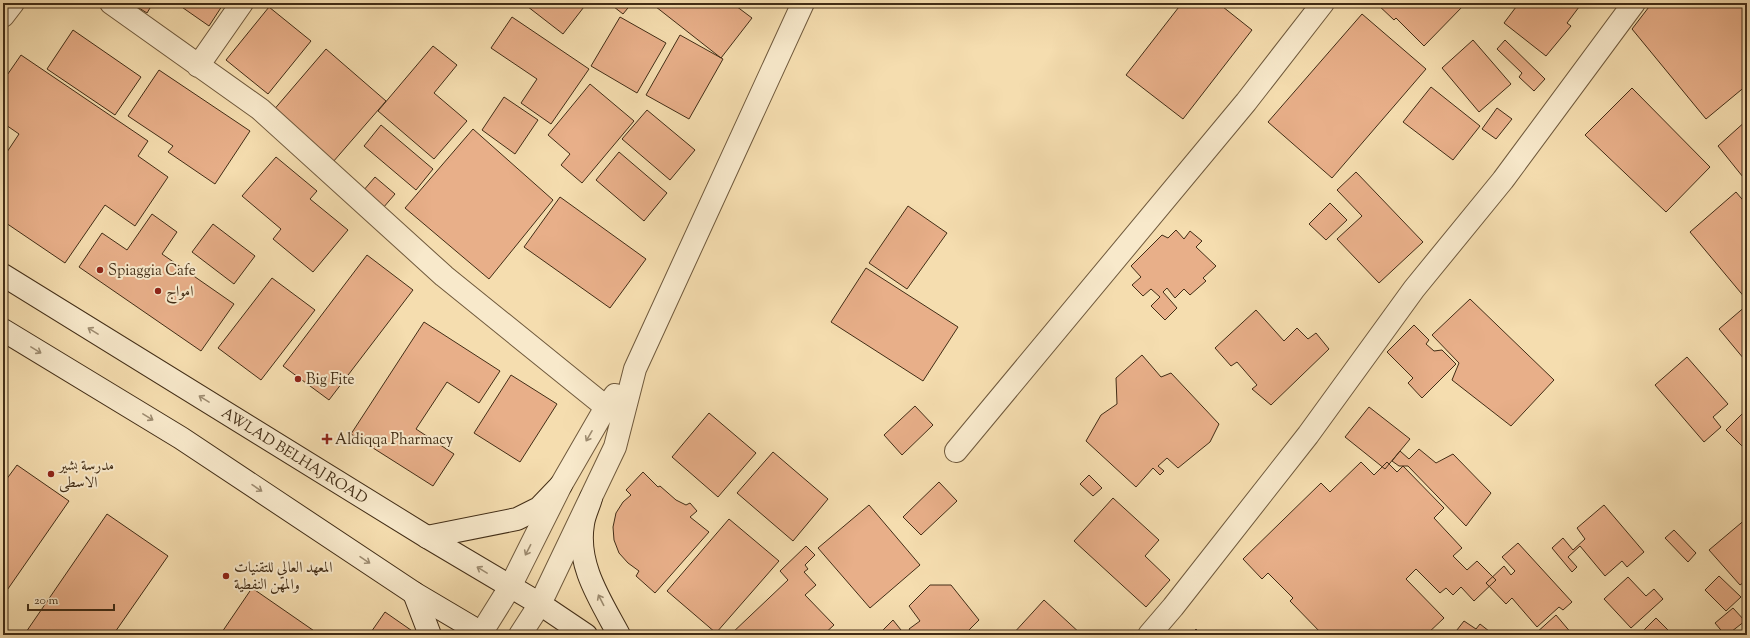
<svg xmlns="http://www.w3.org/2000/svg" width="1750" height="638" font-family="'Sorts Mill Goudy',Amiri,serif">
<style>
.building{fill:#e8af89;stroke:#422d16}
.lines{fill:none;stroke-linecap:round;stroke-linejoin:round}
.minor-casing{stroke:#6f593c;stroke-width:24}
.secondary-casing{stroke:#422d16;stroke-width:24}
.minor{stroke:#f8e9cb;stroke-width:22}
.secondary{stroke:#f8e9cb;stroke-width:22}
.oneway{stroke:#9d8b70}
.poi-dot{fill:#8f2418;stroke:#f8e9cb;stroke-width:1.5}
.labels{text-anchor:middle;stroke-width:4;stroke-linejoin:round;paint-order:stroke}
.poi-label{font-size:15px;fill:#422d16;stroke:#f8e9cb;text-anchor:start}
.street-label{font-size:15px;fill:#422d16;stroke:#f8e9cb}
</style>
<rect width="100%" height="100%" fill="#f5ddaf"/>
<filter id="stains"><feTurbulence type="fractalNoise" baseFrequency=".005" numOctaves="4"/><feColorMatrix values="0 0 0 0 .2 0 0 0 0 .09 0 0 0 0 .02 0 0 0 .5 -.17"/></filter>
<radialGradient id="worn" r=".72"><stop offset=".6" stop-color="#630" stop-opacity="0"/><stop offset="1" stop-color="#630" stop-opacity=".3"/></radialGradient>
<path class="building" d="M131,3H153L147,13Z
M176,3H224L209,26Z
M523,3H587L563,34Z
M609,3H632L623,14Z
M651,3H732L752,18L721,58Z
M1182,3H1218L1252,30L1183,119L1126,75Z
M1376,3H1463L1464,5L1424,46L1396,18L1394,20Z
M1519,3H1582L1567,23L1571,26L1546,56L1504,23Z
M1652,3H1747V85L1706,119L1632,29Z
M269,7L311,41L268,94L226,60Z
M1362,14L1426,69L1332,178L1268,122Z
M512,17L589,69L551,124L521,103L537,79L491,48Z
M620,17L666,43L637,93L591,66Z
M73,30L141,77L115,115L47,69Z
M680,35L723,59L689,119L646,95Z
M1473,40L1511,84L1479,112L1442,68Z
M1505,40L1545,79L1534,91L1519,77L1522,73L1497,49Z
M433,46L457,65L434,93L467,121L434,159L378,111Z
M326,49L386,101L326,170L266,119Z
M21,55L148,141L138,156L168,177L135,226L105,205L65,263L3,221V158L19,134L3,123V81Z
M159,70L250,131L215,184L168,152L173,146L128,116Z
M590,84L634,121L582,183L561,165L570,154L548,135Z
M1431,87L1480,126L1453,160L1403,122Z
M1632,88L1710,167L1666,212L1585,135Z
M504,97L538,120L515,154L482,130Z
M1497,108L1512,119L1496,139L1482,129Z
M647,110L695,150L670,180L622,139Z
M1747,120V182L1718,146Z
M381,125L433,169L416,190L364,146Z
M473,129L553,200L489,279L405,208Z
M619,152L667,193L644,221L596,180Z
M276,157L317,191L310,199L348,230L313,272L273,239L281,229L242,196Z
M1356,172L1423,242L1379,283L1337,239L1362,216L1337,190Z
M375,177L395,194L377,215L357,198Z
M1736,192L1747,205L1746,299L1690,232Z
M560,197L646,259L610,308L524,247Z
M1330,203L1347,220L1326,240L1309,224Z
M908,206L947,233L907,289L869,263Z
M152,214L177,232L162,254L234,304L201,351L79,267L102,233L127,250Z
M213,224L255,256L234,284L192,252Z
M1176,230L1184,239L1190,231L1202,241L1196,247L1216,266L1203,278L1206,281L1190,295L1184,289L1175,298L1167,288L1163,292L1177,308L1165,320L1151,306L1160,297L1151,289L1143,296L1132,285L1141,277L1131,266L1162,235L1168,238Z
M367,255L413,290L329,400L283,366Z
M866,268L958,327L923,381L831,322Z
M272,278L315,310L261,380L218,348Z
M1470,299L1554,380L1511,426L1452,380L1459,363L1432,335Z
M1747,305V357L1744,359L1719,329Z
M1256,310L1284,341L1297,328L1308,339L1316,333L1329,349L1271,405L1252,389L1257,385L1237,362L1231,366L1215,348Z
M424,322L500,371L479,403L447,382L416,429L454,454L433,486L351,434Z
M1414,325L1429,340L1426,344L1434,351L1442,350L1456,364L1422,398L1408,383L1413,378L1387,352Z
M1142,355L1161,377L1171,373L1219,424L1210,442L1178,468L1167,458L1158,466L1164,471L1160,475L1153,468L1136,487L1086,441L1101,415L1117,404L1116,378Z
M1687,357L1728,404L1713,417L1721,427L1704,442L1655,385Z
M511,375L557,404L520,462L474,433Z
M915,406L933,425L902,455L884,435Z
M1369,407L1410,439L1385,469L1345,437Z
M709,413L756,453L718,497L672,457Z
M1742,414L1747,418V451L1726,430Z
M1419,449L1436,463L1453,454L1491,493L1466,526L1408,466H1399L1392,461L1400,451L1409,459Z
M773,452L828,499L793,541L737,493Z
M1361,462L1374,475L1387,462L1397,472L1403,466L1444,508L1434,518L1462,548L1453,556L1467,570L1477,561L1496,580L1474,601L1461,587L1453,595L1446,588L1440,593L1416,569L1406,579L1444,618L1426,635H1323L1290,601L1293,598L1268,573L1262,579L1243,559L1321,483L1330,492Z
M17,465L69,501L3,596V484Z
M643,472L658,487L660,486L676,500L686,505L690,503L697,511L690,517L709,532L655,593L636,576L639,571L628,563L619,553L614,540L613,527L616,513L623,502L631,495L626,490Z
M1089,475L1102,488L1093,496L1080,484Z
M939,482L957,501L921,535L903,517Z
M1113,498L1159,540L1145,556L1170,580L1146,607L1074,541Z
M869,505L920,565L870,608L818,548Z
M1604,505L1644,552L1627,567L1622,561L1605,576L1580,546L1568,557L1577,567L1572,572L1552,548L1563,538L1573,550L1585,539L1577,528Z
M107,514L168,556L113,635H24Z
M1747,518V580L1740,585L1709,550Z
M729,519L779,561L716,633L667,591Z
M1674,530L1696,553L1688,562L1665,538Z
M1518,543L1572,602L1563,610L1559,607L1537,627L1512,598L1506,604L1486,583L1504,566L1511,575L1515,571L1502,557Z
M806,546L815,555L805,565L808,569L804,572L816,585L805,595L834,625L823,635H730L788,580L780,571Z
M1719,576L1741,597L1726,611L1705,590Z
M1628,577L1646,596L1654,589L1663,599L1631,628L1604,599Z
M930,585H951L979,620L964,635H913L909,629L920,621L909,606Z
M252,588L320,635H220Z
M1044,600L1082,635H1012Z
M1733,608L1745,621L1727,635H1725L1715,623Z
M385,612L418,635H369Z
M1556,615L1572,634L1537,635L1535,634Z
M1656,618L1673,635H1639Z
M893,620L905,635H878Z
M1464,621L1476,629L1480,624L1494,635H1453Z
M1196,629L1202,635H1190Z
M829,630L834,635H824Z"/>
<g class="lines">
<g class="minor-casing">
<path id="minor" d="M111,3L260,109L444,276L606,407
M3,16L13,3
M198,66L242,3
M956,451L1246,102L1323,3
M480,635L510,587L561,485L606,407L615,395
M520,635L540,604L615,447L635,369L803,3
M1149,635L1173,607L1308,435L1414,289L1503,180L1634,3"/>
</g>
<g class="secondary-casing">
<g id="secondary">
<path id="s1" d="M3,275L427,537L540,604L586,635"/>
<path d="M3,330L181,438L414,593L485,635"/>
<path d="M591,498C589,506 584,515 583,524C576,565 601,601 619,635"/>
<path d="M427,537L517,519L539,508L561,485"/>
<path d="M414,593L430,635"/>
</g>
</g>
<use href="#minor" class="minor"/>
<use href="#secondary" class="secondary"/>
</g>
<defs><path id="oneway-shaft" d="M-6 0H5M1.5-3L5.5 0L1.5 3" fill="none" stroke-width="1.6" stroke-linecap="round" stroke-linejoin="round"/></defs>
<g class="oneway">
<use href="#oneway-shaft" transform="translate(93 331) rotate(-148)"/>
<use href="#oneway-shaft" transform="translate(36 350) rotate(31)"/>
<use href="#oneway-shaft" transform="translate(204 399) rotate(-148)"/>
<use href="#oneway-shaft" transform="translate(148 417) rotate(31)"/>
<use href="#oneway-shaft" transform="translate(589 436) rotate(120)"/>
<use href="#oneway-shaft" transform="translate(257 488) rotate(34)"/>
<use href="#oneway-shaft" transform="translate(528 550) rotate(117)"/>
<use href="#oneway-shaft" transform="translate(365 560) rotate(34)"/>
<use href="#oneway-shaft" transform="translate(482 570) rotate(-149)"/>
<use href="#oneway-shaft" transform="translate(601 600) rotate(-117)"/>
</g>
<g class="poi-dot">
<circle cx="100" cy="270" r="4"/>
<circle cx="158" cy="291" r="4"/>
<circle cx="298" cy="379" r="4"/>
<path d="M325 433h4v4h4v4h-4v4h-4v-4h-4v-4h4z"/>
<circle cx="51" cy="474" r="4"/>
<circle cx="226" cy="576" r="4"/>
</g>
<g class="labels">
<g class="poi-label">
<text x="108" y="275">Spiaggia Cafe</text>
<text x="166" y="296">امواج</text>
<text x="306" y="384">Big Fite</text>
<text x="335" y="444">Aldiqqa Pharmacy</text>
<text x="59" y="470">مدرسة بشير<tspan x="59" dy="17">الاسطى</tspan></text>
<text x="234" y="572">المعهد العالي للتقنيات<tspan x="234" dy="17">والمهن النفطية</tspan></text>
</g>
<g class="street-label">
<text dy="5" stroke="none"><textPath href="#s1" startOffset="343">AWLAD BELHAJ ROAD</textPath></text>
</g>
</g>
<rect width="1750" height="638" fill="none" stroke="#f5ddaf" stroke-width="16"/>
<rect x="4" y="4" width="1742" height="630" fill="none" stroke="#422d16" stroke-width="2"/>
<rect x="8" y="8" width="1734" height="622" fill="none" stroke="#422d16"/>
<path d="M28 604v6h86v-6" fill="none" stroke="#422d16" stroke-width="2"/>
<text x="34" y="604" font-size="12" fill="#422d16" stroke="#f8e9cb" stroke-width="3" paint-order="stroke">20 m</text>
<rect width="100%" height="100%" filter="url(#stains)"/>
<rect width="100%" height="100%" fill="url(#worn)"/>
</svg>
